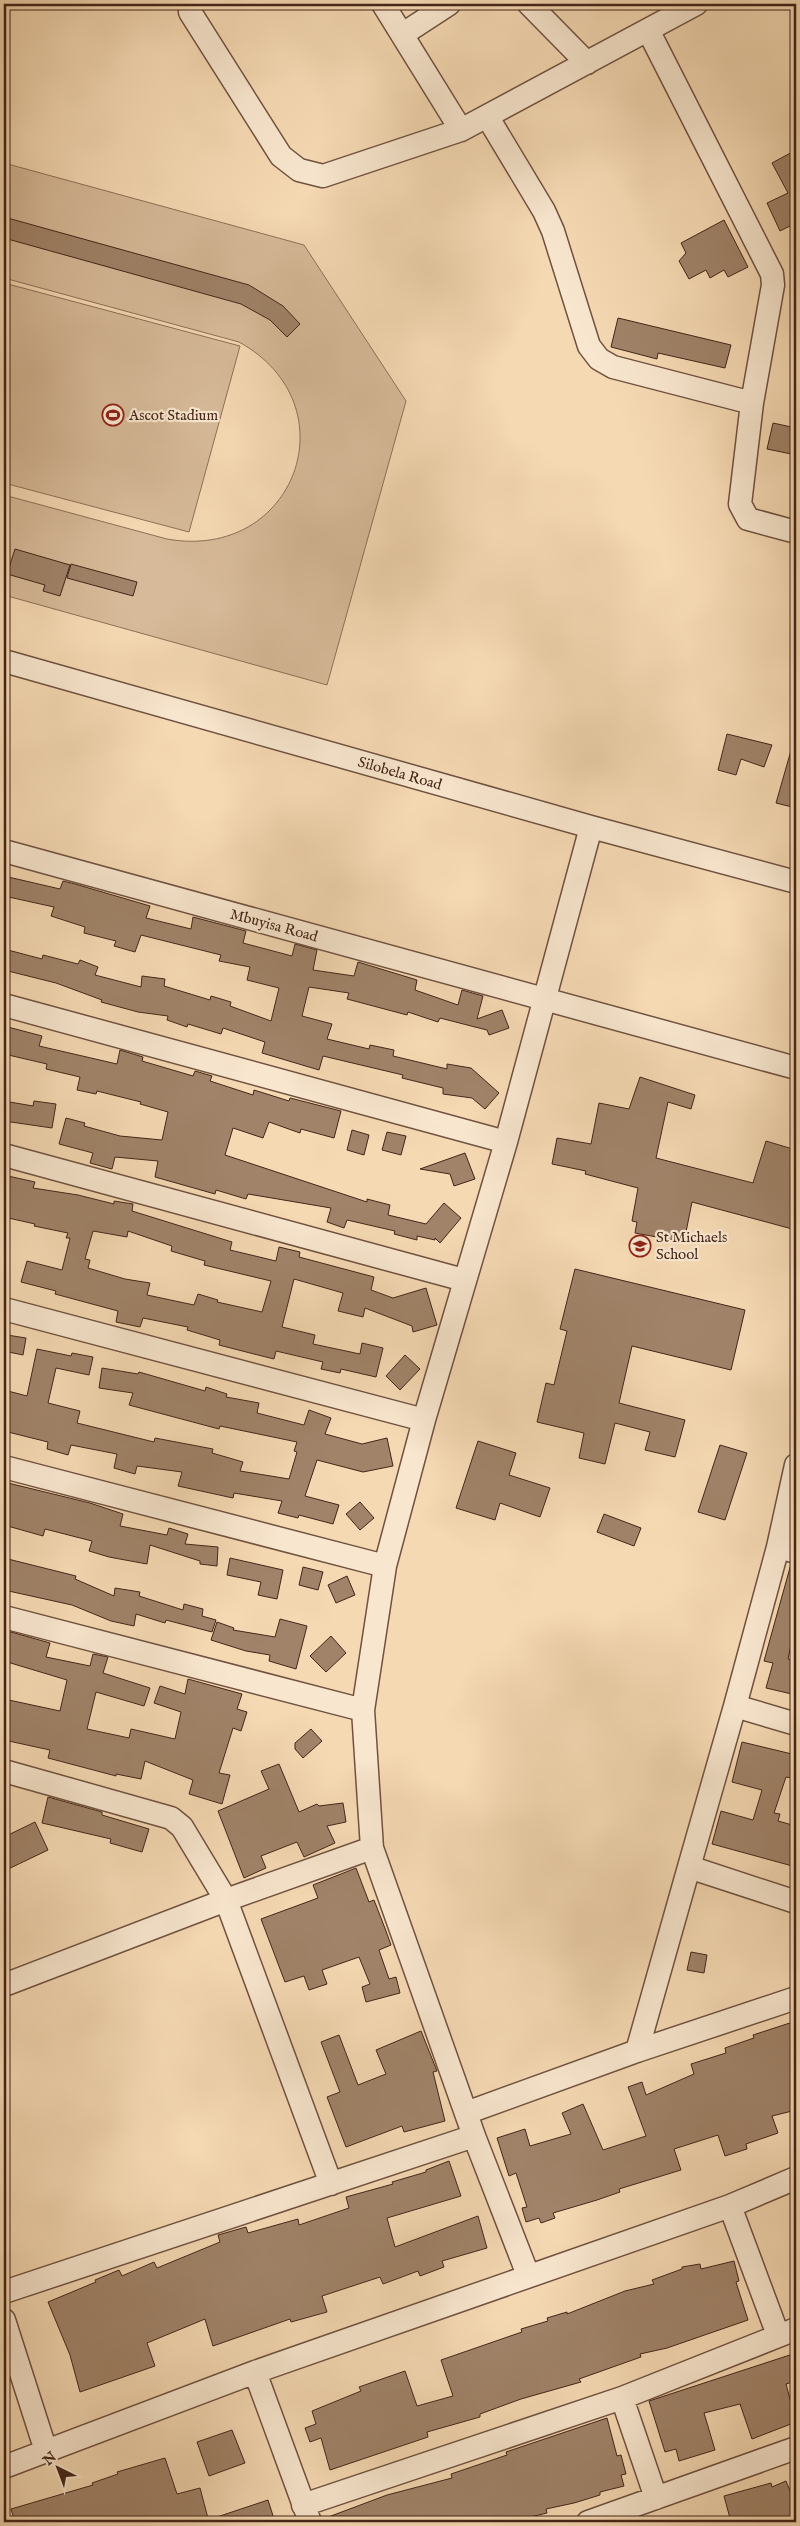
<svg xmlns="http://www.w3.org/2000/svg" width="800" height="2526" font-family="'IM FELL English',serif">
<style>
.green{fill:#d7ba99;stroke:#8e7059}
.building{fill:#a08369;stroke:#442519;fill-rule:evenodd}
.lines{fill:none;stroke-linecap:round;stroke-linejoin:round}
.minor-casing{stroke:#705240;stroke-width:25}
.minor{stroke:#f8e6ce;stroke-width:22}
.labels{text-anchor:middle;stroke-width:4.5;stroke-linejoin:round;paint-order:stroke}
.poi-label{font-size:15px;fill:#442519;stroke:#f8e6ce;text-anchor:start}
.street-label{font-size:15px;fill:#442519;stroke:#f8e6ce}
</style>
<rect width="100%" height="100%" fill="#f5d9b3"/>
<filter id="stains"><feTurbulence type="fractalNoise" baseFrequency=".004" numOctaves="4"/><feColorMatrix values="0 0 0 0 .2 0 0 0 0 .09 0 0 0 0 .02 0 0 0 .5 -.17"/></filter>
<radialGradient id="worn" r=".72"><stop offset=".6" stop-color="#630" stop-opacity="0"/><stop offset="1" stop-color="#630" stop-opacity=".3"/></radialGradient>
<path class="green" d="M4,163L304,245L406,401L327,685L4,595V495L167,539C295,562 353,405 239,342L4,278Z
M4,283L240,346L189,532L4,483Z"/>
<path class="building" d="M796,150V223L780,231L767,203L788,193L772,163Z
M4,217L249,285L283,306L300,324L287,337L270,320L241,304L4,238Z
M724,220L748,267L728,277L724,270L710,278L706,270L689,279L679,261L686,253L681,243Z
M618,318L731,345L725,368L658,353L657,359L611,347Z
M773,423L796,428V455L767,449Z
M15,549L70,565L60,596L43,591L45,585L7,574Z
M71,564L137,582L133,596L67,578Z
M727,734L772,745L764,767L741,759L736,775L718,770Z
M792,747H796V808L776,803Z
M4,876L60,889L63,881L75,884L150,906L146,918L191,929L193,917L246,931L243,943L292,956L295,944L317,950L313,970L354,976L358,962L417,980L415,990L458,1005L462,990L483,996L477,1019L502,1010L509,1028L489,1035L487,1030L475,1027L440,1018L438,1022L408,1012L407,1015L347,999L349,993L309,987L302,1016L332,1024L327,1039L369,1049L370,1045L394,1050L393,1056L447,1069V1064L471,1068L499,1093L485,1109L472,1098L443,1094V1088L402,1078L403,1075L323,1056L319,1070L262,1053L265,1042L223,1028L221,1034L188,1024L187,1027L167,1020L168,1016L138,1012L101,1002L102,1000L56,983L4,970V949L42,959L43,955L78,964L80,960L98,967L95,975L141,987L142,976L165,979L164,986L210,1000L211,996L231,1002L230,1006L271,1021L279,988L247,980L250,967L219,961L221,955L141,935L135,952L114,946L116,941L84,933L85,927L51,916L54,907L4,896Z
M4,1026L42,1036L39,1046L117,1064L120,1050L143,1057L142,1061L193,1076L195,1071L212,1076L210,1081L253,1095L254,1090L289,1101L290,1098L341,1111L334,1138L301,1129L300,1133L269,1122L263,1138L233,1128L225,1155L367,1202V1199L390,1205L388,1215L426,1224L444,1203L461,1218L440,1243L435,1238V1240L417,1236V1240L394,1234L395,1231L347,1220L344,1228L327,1222L331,1208L248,1194L246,1199L216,1190L215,1194L155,1177L158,1161L115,1157L112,1169L90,1163L93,1153L59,1144L66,1118L85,1123L84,1126L120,1136L162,1140L168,1112L140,1104L141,1102L97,1091L96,1094L77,1090L80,1077L46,1069L47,1064L4,1054Z
M640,1077L695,1095L691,1109L668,1102L656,1158L753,1183L766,1141L796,1150V1230L692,1202L684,1242L635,1233L637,1222L632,1221L638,1188L585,1174L586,1171L552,1164L557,1138L591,1144L599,1103L629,1109Z
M4,1101L33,1106L34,1101L56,1104L52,1128L4,1121Z
M352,1130L369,1135L364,1155L347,1150Z
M387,1132L406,1136L401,1155L382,1150Z
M465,1153L475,1179L454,1186L450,1174L420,1169Z
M8,1176L35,1182L33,1188L78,1195L114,1204V1201L133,1204L132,1211L232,1242L230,1250L276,1261L279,1247L300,1252L299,1257L374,1277L371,1290L393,1298L426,1288L437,1325L413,1332L412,1326L365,1308L363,1317L338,1311L343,1293L294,1279L282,1327L315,1335L313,1344L360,1354L362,1343L383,1348L376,1377L341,1369L340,1373L321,1369L323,1362L276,1351L274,1359L254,1354L219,1345L220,1340L187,1330L188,1327L143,1318L140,1327L116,1322L118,1311L55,1294L56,1291L21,1282L27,1261L62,1270L70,1238H66L68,1233L34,1226L35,1224L4,1217V1196ZM93,1231L127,1237L128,1231L172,1246L171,1251L205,1261L204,1265L271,1281L262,1312L217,1302L218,1300L198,1294L194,1305L147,1295L150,1283L125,1279L88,1268L90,1260L85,1259Z
M575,1269L745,1310L731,1370L632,1346L619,1403L685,1420L675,1457L645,1450L650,1432L615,1423L605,1464L579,1458L584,1433L537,1422L546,1383L554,1385L567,1331L560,1329Z
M7,1335L26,1338L23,1355L4,1351Z
M37,1349L71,1356L72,1353L93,1357L89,1375L56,1368L48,1403L80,1411L77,1423L154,1442L155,1438L213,1449L212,1453L243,1462L240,1471L289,1479L297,1452L294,1451L297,1442L220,1426L219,1429L129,1405L133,1393L99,1388L102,1368L138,1374L139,1372L205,1391L206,1387L227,1394L226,1397L259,1403L257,1413L304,1425L309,1410L331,1418L325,1434L362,1444L387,1438L393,1466L363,1472L317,1460L305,1496L339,1505L333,1524L299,1515L298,1518L278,1513L282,1501L234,1493L233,1498L178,1486L182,1472L137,1466L135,1474L114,1468L117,1454L71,1445L68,1455L47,1449L48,1442L4,1431V1390L27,1396Z
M405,1355L420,1369L400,1390L386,1376Z
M478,1441L516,1453L509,1475L550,1488L540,1517L500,1503L495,1520L456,1508Z
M720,1445L747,1453L725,1520L698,1512Z
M4,1482L90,1503L123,1514L120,1526L167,1535L169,1528L188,1534L185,1544L218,1547L217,1566L200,1564V1561L150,1545L147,1564L109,1557L89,1551L92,1541L45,1529L43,1536L4,1525Z
M360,1502L374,1518L360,1530L346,1514Z
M604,1514L641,1528L634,1546L597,1532Z
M4,1558L76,1576L75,1579L114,1596L115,1588L140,1592L139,1596L183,1610L184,1604L203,1609L202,1616L216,1620L212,1632L166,1620L165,1623L136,1614L134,1626L111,1621L72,1605L4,1590Z
M230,1558L283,1570L277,1599L258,1595L261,1582L227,1575Z
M791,1564L796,1565V1622L788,1659L796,1662V1695L766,1688L773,1663L764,1661Z
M303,1567L323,1572L318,1590L299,1585Z
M347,1576L355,1595L336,1603L328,1585Z
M280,1619L307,1626L296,1669L269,1661L270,1655L246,1651L211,1640L217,1622L234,1628L233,1630L275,1637Z
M4,1630L50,1643L46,1657L90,1666L93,1654L108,1657L103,1673L150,1688L144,1706L96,1692L87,1729L129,1738L131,1729L175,1739L181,1712L154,1703L160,1686L185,1694L188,1679L242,1694L237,1709L247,1712L241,1731L233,1728L219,1773L230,1775L222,1804L189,1794L193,1780L145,1761L141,1779L116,1774V1776L48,1758L50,1750L4,1740V1699L60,1711L67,1680L4,1661Z
M331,1636L346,1653L326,1672L310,1656Z
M311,1729L322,1741L303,1758L295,1749V1743Z
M742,1742L796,1755L791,1778L786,1777L774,1813L780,1814L778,1821L796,1826V1867L712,1844L721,1811L753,1820L762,1790L732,1782Z
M279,1764L299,1812L317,1804L319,1806L343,1803L346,1822L327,1826L335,1843L304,1857L297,1842L261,1856L266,1868L244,1878L218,1811L269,1789L261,1771Z
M48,1797L102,1812V1815L149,1829L142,1852L110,1843L111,1839L42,1823Z
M35,1822L48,1850L4,1871V1837Z
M356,1868L369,1902L374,1900L386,1931L391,1945L379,1950L389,1979L396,1977L400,1993L366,2002L362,1987L370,1984L359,1957L322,1970L327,1984L309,1990L304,1976L285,1982L261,1919L318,1898L313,1885Z
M691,1952L707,1955L704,1973L687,1970Z
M796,2021V2110L772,2116L778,2133L746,2144L747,2149L725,2156L718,2135L674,2149L681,2170L619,2189L620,2192L597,2200L553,2213L555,2218L541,2223L539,2218L526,2222L522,2208L527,2207L516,2173L509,2176L497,2138L525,2129L530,2146L571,2134L562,2113L583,2104L603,2150L646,2136L628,2087L642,2082L646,2095L694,2074L691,2064L726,2053L725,2048L754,2038L753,2035Z
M421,2031L437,2071L433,2072L445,2121L404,2132L402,2126L346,2147L327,2097L340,2092L321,2042L339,2035L358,2085L386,2074L376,2050Z
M449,2161L461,2196L387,2218L395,2247L478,2216L487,2248L442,2261L444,2267L420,2276L418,2271L383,2284L380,2277L322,2296L327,2312L291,2322L290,2319L213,2346L205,2319L147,2343L155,2366L80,2392L70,2355L48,2302L96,2282L95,2280L119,2270L122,2276L154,2262L157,2268L220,2242L218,2235L246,2227L248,2233L298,2219L299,2225L349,2208L346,2197L393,2184L392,2182L426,2172V2170Z
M734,2261L739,2281L736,2282L748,2320L667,2348L640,2354L641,2357L579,2379L581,2382L521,2399L480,2414V2417L427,2432L428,2437L330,2470L321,2438L310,2442L305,2428L316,2424L312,2411L361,2391L359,2387L405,2371L417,2406L453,2396L441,2360L522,2332L521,2329L548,2321L547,2318L567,2312V2314L625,2291L654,2284L652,2280L682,2269V2267L700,2264L701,2269Z
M796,2353V2381L786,2384L796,2422L752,2439L740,2404L704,2413L715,2450L679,2461L676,2449L665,2452L649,2401Z
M607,2418L617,2456L621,2455L626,2474L621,2475L624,2486L600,2492V2495L574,2503L546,2509L547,2513L522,2519L523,2522H323V2519L387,2495L452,2478L451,2474L507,2455L506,2452Z
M232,2430L245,2463L209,2476L197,2442Z
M165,2458L177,2494L200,2488L209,2522H15L11,2509L93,2485L92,2483L118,2474L117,2472Z
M786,2481L796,2506V2522H761L760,2517L743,2522H731L724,2496L771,2483L772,2487Z
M268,2500L275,2522H212L211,2519Z"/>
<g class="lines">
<g class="minor-casing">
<path id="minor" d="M190,4V12L281,156L299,170L323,176L461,130L696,4
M383,4L461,130
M529,4L587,63
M648,30L772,274L773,285L752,403L740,504L748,519L796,532
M403,34L449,4
M487,116L544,211L553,231L589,346L599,359L613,367L752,403
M4,661L591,827L796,882
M4,851L796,1068
M4,1005L506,1142
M4,1155L464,1280
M4,1309L424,1420
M4,1467L385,1566L424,1420L506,1142L591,827
M778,1547L796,1465
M796,1552L778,1547L735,1706L689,1867L796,1902
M385,1566L363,1710L372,1848L474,2136
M4,1617L363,1710
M735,1706L796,1724
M4,1771L171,1818L182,1827L226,1900L331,2184
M4,1985L226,1900L372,1848
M637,2051L689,1867
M466,2113L637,2051L796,1998
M730,2206L778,2335
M4,2292L474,2136L528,2275
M4,2320L46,2451
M255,2372L310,2522
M622,2398L656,2498
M4,2467L255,2372L730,2206L796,2178
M303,2505L622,2398L796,2329
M588,2522L796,2448"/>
</g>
<use href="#minor" class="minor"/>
</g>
<defs>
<g id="stadium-ring" transform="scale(1.125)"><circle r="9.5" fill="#f8e6ce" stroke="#8f2418" stroke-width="1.5"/><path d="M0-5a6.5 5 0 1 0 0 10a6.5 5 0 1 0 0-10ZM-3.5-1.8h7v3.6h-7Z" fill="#8f2418"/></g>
<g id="school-ring" transform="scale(1.125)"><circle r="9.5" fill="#f8e6ce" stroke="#8f2418" stroke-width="1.5"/><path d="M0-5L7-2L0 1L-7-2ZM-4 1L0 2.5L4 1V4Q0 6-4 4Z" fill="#8f2418"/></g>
</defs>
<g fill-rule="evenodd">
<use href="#stadium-ring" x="113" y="415"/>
<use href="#school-ring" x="640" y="1246"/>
</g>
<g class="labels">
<g class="poi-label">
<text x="129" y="420">Ascot Stadium</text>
<text x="656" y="1242">St Michaels<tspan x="656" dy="17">School</tspan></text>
</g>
<g class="street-label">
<text transform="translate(400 773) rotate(16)" y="5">Silobela Road</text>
<text transform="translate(274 925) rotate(15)" y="5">Mbuyisa Road</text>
</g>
</g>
<rect width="800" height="2526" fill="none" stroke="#f5d9b3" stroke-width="20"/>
<rect x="5" y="5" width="790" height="2516" fill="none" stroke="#442519" stroke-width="2.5"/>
<rect x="10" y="10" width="780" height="2506" fill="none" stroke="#442519"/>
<g transform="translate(58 2468) rotate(318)" stroke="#f8e6ce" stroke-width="4" paint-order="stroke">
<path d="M0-4L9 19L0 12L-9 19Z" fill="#442519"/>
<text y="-8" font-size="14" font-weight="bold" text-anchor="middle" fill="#442519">N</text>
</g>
<rect width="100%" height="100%" filter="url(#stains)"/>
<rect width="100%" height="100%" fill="url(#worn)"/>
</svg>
